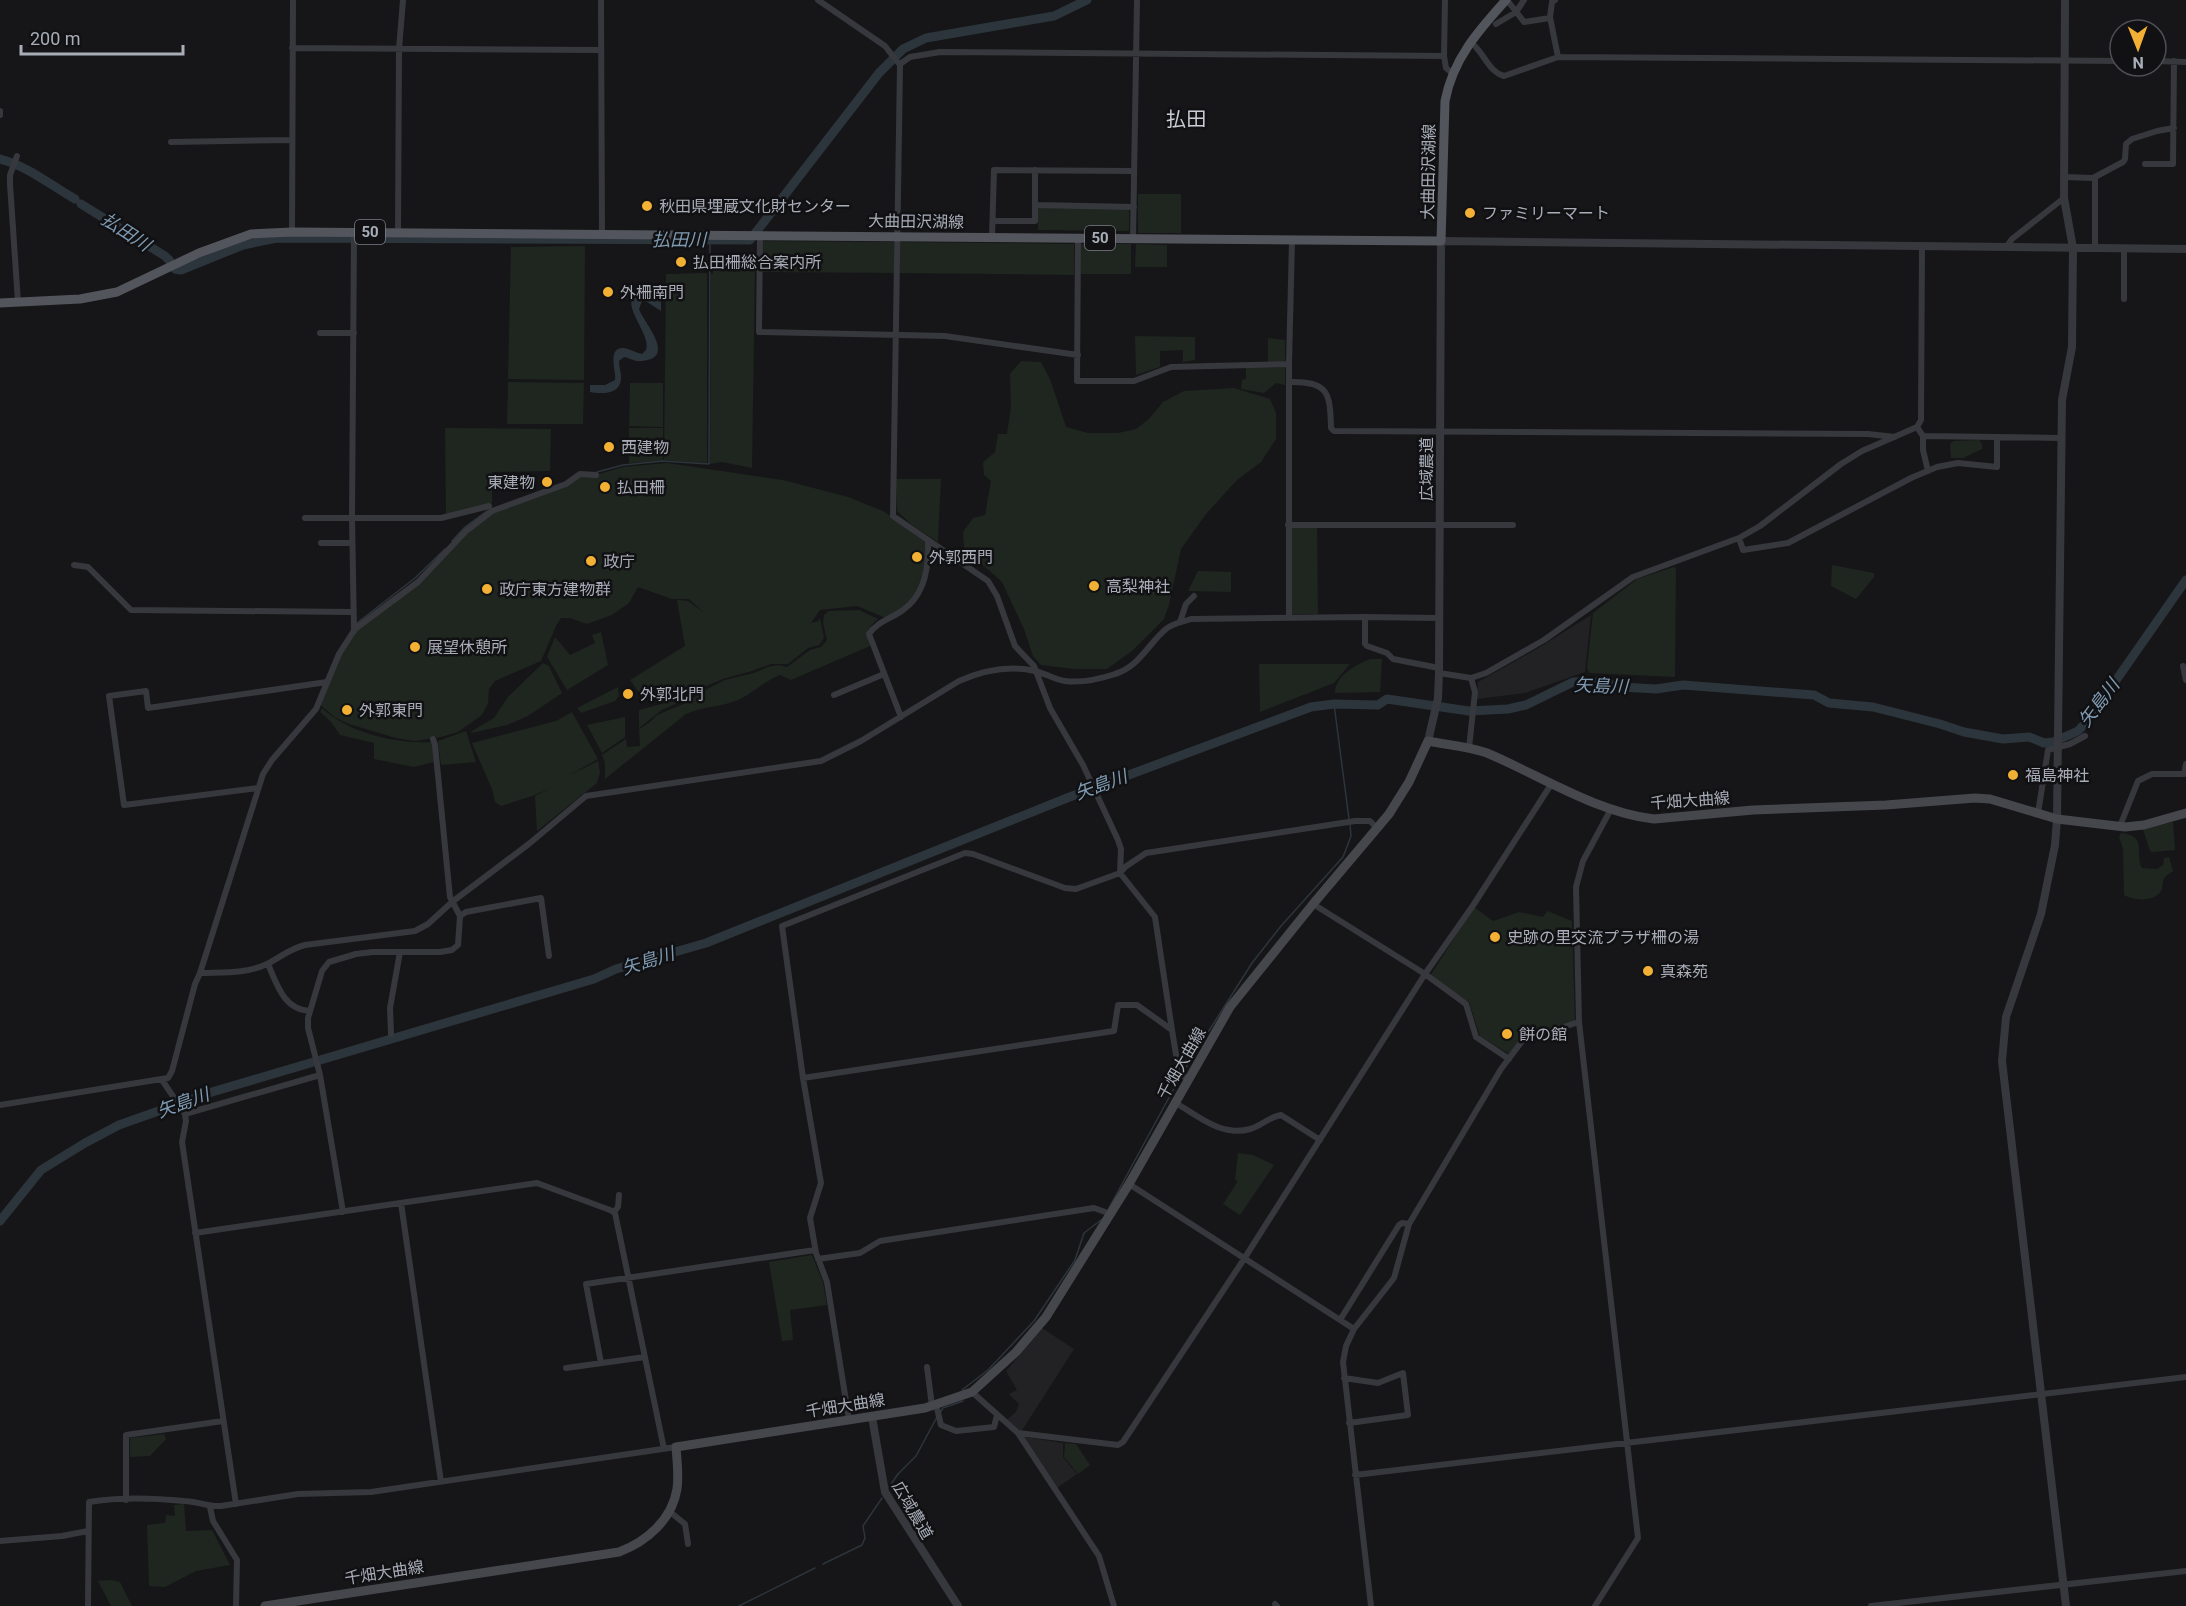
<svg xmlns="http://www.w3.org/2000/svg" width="2186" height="1606" font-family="Roboto,'Noto Sans JP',sans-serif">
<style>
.built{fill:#222225}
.green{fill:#1e261f}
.water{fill:#2c353c}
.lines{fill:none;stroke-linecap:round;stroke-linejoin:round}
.stream{stroke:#2c353c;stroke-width:1.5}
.river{stroke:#2c353c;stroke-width:9}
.minor{stroke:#37383d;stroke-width:6}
.tertiary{stroke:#37383d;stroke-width:8}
.secondary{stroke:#45474d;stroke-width:9}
.primary{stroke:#53555c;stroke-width:9}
.poi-dot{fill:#f2b134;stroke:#111113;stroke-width:2}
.labels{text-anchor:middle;stroke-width:5;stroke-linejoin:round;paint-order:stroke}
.shield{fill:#111113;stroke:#7b7e86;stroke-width:1.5}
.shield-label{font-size:15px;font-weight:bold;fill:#a8adb8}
.street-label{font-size:16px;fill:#a8adb8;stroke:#111113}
.poi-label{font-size:16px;fill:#a8adb8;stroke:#111113;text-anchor:start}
.water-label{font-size:18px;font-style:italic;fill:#7f9bb3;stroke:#111113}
.quarter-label{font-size:20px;fill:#c9ccd4;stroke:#111113}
</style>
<rect width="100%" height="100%" fill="#161618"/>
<path class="built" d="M1591,615L1585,672L1525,693L1477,699L1478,682L1540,647Z
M1042,1328L1074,1349L1021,1432L1006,1420L1016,1412L1019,1404L1009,1394L1017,1390L1006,1371Z
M1025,1437L1063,1443V1457L1077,1474L1057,1488L1024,1438Z"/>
<path class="green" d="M1138,194H1181V233H1138Z
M1038,207L1129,209V231L1038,230Z
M762,241L894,242V273L762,272Z
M900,242L1074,244V275L900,273Z
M1081,244H1131V274H1081Z
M1136,244L1167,245V267H1135Z
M585,246L584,380L508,379L511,247Z
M713,259L716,260L717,270L755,271L752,468L722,462L710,464L711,274H713Z
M707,273V463L664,460L666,274Z
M1135,336L1195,337V360L1183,362V350L1160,351V367L1136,375Z
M1268,338L1285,340V361L1268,362Z
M1021,361L1041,362L1050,379L1066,427L1088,433H1118L1136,429L1149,419L1163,402L1184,391L1234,388L1270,399L1276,413V439L1261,462L1237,480L1206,514L1181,549L1169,605L1164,619L1132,651L1107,669H1074L1041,665L1033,656L1024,629L1002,582L964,548L963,532L973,518L985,515L991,481L984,475L983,462L995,452L998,434H1007L1011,406L1010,374Z
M1285,367V385L1276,383L1264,393L1241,389L1242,380L1246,379V368Z
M508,382L584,383L583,424H507Z
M630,383H663V427L629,426Z
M445,428L551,429L550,471L492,472V503L446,515Z
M629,428H663V461L629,463Z
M1979,440L1982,444V449L1963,458H1951L1950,444L1954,441Z
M667,463L783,480L848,497L883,511L928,541L925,574L908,606L886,618L857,606L820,610L811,623L818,621L820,618L824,638L819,645L808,648L788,664H771L752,671L723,679L704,687L682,701L681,698H674L673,693L645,696L640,694L630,680L685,646L677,600L688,601L703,612L689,599H672L638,587L629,603L612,615L587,624L570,618H561L556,626L541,661L495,681L489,689L488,703L482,715L458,732L441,737L415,741L396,738L349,724L336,718L319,704L331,669L355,629L418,582L466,531L492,511L566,484L580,474L596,475L623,467Z
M896,479H941L938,542L912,525L897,511Z
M1317,526L1318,614H1291V527Z
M1832,565L1874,573V577L1856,599L1831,586Z
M1674,567L1676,568L1675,677L1589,673L1587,667L1593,613L1637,579Z
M1198,571L1231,572V592L1188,591Z
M859,610L878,619C867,628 867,632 870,646L791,680L780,675C765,681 753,693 738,700C722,707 703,706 686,714L605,779V763L602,755L626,739L627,747L640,746L639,729L649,723L657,715L688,702L707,689L725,680L754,673L768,667L778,665L787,667L810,650L821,647L827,640L823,623L824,615L829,611Z
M601,632L608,665L567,690L547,657L555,637L570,655L595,643L592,635Z
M1370,659H1382L1380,692L1335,693C1335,676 1355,665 1370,659Z
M543,663L549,666L562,693L528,716L507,725L471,733L472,731L494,718L507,698Z
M1259,664H1350L1334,683L1260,712Z
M618,687L619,696L615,701L581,713L577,708Z
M680,699V702L662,710L639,728V710Z
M322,708C349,733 395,744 431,742L434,745V762L414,767L374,759V743L340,735L331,722L320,712Z
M572,712L598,759L568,776L598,761L600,772L597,783L537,831L535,796L551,788L535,795L501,806L495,802L492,789L472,743L556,721Z
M625,717V737L602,753L587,725Z
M466,731L476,762L441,765L438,741Z
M2173,822L2175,850L2152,852L2150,851L2143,829Z
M2121,833C2149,836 2134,855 2142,868L2157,869L2163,865L2164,858L2169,857L2173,871C2171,873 2168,874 2165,877C2162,880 2163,887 2161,891C2155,902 2134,901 2124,895L2123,849L2119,837Z
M1474,907L1493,921L1519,912L1543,917L1547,911L1572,921L1575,1023L1522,1038L1509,1054L1480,1036L1469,1002L1430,976Z
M1238,1153L1253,1155L1274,1165L1240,1215L1223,1204L1238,1181L1235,1180Z
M812,1255L823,1282L827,1305L790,1310L793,1340L782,1341L769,1262Z
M164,1434L166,1439L150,1456L130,1457V1438Z
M1065,1443L1076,1444L1090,1465L1078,1474L1064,1457Z
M184,1504L186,1531L212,1530L230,1565L196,1571L165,1587L149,1586L147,1525L165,1523L166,1515L175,1516L174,1505Z
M111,1580L120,1582L132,1606H111L98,1581Z"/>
<path class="water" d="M641,292L661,298V311L647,302L642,301L639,309C643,322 678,358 642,361C635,362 630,358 624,357L619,361C619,367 621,372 621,377C621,395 603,394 590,392V385H605L615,380C617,372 606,347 624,348C630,349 636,353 642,354L646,350C653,334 614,300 641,292Z"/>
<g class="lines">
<path class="stream" d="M597,472L623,465L663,461L709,464L710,240
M452,541L465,527L487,511
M357,623L415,578L445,549
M1334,704L1349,819
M1184,1070L1252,963L1281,926L1343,857L1351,836L1350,824
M1109,1208L1178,1081
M962,1390L988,1370L1034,1321L1075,1260L1084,1233L1101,1220
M940,1413L943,1408L963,1401
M889,1487L898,1474L916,1456L937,1417
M823,1564L862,1545L865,1538L863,1526L882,1498
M739,1606L815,1568"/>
<path class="river" d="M0,159C28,166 50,185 75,199
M81,204L165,256L170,261
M175,269L181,270L243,245L277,238L750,240L879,73L903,49L926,38L1054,16L1087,0
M0,1221L41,1170L85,1143L119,1125L212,1092L594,979L616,969L706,943L1067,798L1311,707L1334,704L1378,705L1387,699L1469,711L1508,709L1526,705L1573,682H1601L1621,687L1656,689L1683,685L1814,695L1829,703L1873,707L1940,724L1964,732L2003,739L2029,737L2044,743L2053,742L2078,731L2089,719L2186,580"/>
<path class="minor" d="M601,0L602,234
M818,0L885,46L900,65L893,516L988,581L997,596L1015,646L1034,666L1050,708L1083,765L1118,840L1121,849L1120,873L1155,917L1172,1030
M1445,0L1444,56L1446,68L1452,73
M1507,0L1524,22L1550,18
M1555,0L1552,2L1550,17L1558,57
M1496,24L1516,12L1524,0
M1470,42C1484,51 1487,71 1504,76L1558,57L2120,61
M292,48L601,50
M2156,61L2186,62
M900,64L910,57L940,52L1444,56
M0,111V115
M171,142L291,140
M17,156L10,175V184L18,302
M2145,164H2173L2174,61
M2064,177L2093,178L2123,162L2125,159L2126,144L2132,139L2157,131L2174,128
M2095,177V248
M1035,205L1134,207
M993,221H1035V170
M292,232L293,0
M354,232L352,518L354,631
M398,233L399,49L403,0
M760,235L759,332L945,336L1078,355
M992,237L994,170L1134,171
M1078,238L1077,381H1134L1171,367L1289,364
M1133,238L1137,0
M2007,246L2012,239L2064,198
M2124,249V299
M320,333H354
M1289,382C1329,381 1330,393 1331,428L1334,431L1868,434L1895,437
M1917,427L1923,436L2061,438
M1923,436V450L1928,471
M305,518H441L489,506
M1288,525H1513
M1739,538L1743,550L1788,543L1911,478L1937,467L1958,463L1997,467V437
M321,543H352
M74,565L88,567L131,610L352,612
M1289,617V364L1292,240
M1365,617V644L1367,646L1387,653L1393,659L1439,668
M1180,622L1186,604L1194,596
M2183,666L2186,680
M1439,673L1471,678L1486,673L1544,640L1633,577L1739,538L1760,526L1841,464L1862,451L1917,427L1921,420L1922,245
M834,695L884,674
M901,717L869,634C878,621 891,619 903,610C925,595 929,565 928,541
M1469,748L1475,692L1471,678
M258,788L124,805L109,696L146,691L148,708L327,682
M2038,813L2048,750L2070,744L2085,736
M2120,826L2138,781L2152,774H2184L2186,764
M460,916L466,912L541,898L549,956
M268,964C277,985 284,1010 310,1011
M200,973C223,972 246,974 267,964C281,957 289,949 305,945L415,931L428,924L452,902L530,843L586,796L821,761L861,741L959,681C982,671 1009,665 1035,671C1045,673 1055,680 1065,681C1081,683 1100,679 1115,674C1139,667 1148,644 1166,629C1173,623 1182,622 1191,619L1365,617L1438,618
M391,1034L390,1008L400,952
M1509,1059L1476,1037L1466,1004L1425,974L1474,904L1552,783
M803,1078L1114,1031L1118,1005H1137L1172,1030L1179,1073L1189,1080
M162,1080L185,1114L186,1121L182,1142L236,1504
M1176,1103C1199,1117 1222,1137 1250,1129C1262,1126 1268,1117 1281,1115L1320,1140
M0,1105L168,1078L172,1071L195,984L200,973L263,774L272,760L316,709L339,654L355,629L418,582L466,531L492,511L566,484L580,474L596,475
M185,1114L320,1075
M1129,1184L1354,1329
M401,1203L441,1482
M343,1212L320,1075L308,1028V1018L322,971L329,962L356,954L373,952H440L452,950L458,945L460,916L450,897L435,745L433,739
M614,1212L618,1207L619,1195
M195,1233L537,1183L610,1210L615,1213L664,1449
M818,1259L860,1253L880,1241L1094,1208L1111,1214
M1340,1320L1399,1225L1402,1223L1409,1224
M601,1363L586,1284L815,1250
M927,1367L932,1406
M566,1368L645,1357
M1344,1378L1378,1383L1403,1373L1408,1415L1349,1423
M972,1392L1018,1433L1099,1556L1114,1606
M936,1404L941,1425L956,1431L994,1427L997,1415
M849,1420L827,1282L816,1253L810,1218L821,1183L803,1078L782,926L965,853L973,854L1065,888L1076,889L1120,873L1125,867L1146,853L1355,821H1370L1377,828
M1018,1433L1118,1445L1123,1442L1244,1259L1425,974L1313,904
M1355,1475L2186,1377
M126,1500V1435L223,1421
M210,1507L213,1521L237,1560L236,1606
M669,1511L685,1524L688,1544
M0,1541L62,1536L88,1531
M1275,1604L1277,1606
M88,1606L89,1502C119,1497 153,1498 184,1501C197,1501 208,1507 221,1506L298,1494L371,1492L676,1447
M1371,1606L1343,1362L1346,1346L1354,1329L1394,1278L1409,1224L1501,1069L1523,1040L1579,1022
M1595,1606L1638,1538L1579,1022L1576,887L1583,861L1611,809
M1871,1606L2186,1571"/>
<path class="tertiary" d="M2065,0L2064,198L2073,248L2072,347L2062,400L2057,819L2055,845L2041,914L2006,1017L2002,1061L2066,1606
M1428,741L1438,698L1439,673L1441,241L2186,249
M872,1417L885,1492L958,1606"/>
<path class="secondary" d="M265,1606L619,1552C646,1542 672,1520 677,1489C679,1476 677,1461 676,1447L925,1408L972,1392L1016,1352L1046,1317L1129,1184L1230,1007L1313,904L1389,814L1409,782L1428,741C1447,745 1468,746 1487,753C1539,775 1598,813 1654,819L1753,810L1886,805L1975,798L1990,799L2057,819L2125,827L2144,825L2186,813"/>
<path class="primary" d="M0,303L80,299L117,292L199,253L251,234L292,232L1441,241L1445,101C1453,59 1478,31 1506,0"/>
</g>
<g class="poi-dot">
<circle cx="647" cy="206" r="6"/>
<circle cx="1470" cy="213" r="6"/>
<circle cx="681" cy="262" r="6"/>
<circle cx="608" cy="292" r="6"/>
<circle cx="609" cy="447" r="6"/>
<circle cx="547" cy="482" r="6"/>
<circle cx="605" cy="487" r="6"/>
<circle cx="917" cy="557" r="6"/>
<circle cx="591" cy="561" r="6"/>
<circle cx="1094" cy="586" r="6"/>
<circle cx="487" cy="589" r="6"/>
<circle cx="415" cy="647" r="6"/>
<circle cx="628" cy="694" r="6"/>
<circle cx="347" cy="710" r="6"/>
<circle cx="2013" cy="775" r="6"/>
<circle cx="1495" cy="937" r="6"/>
<circle cx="1648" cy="971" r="6"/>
<circle cx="1507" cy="1034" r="6"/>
</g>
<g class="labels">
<g class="shield">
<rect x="355" y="220" width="30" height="24" rx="4.5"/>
<rect x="1085" y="226" width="30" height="24" rx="4.5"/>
</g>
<g class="shield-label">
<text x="370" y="237">50</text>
<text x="1100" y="243">50</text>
</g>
<g class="street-label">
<text transform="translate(1428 172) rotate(-89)" y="6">大曲田沢湖線</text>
<text transform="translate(916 221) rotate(1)" y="6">大曲田沢湖線</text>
<text transform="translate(1426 469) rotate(-90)" y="6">広域農道</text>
<text transform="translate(1690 800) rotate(-4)" y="6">千畑大曲線</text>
<text transform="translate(1181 1063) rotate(-60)" y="6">千畑大曲線</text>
<text transform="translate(845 1405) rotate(-9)" y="6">千畑大曲線</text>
<text transform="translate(913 1510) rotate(60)" y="6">広域農道</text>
<text transform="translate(384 1572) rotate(-9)" y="6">千畑大曲線</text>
</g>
<g class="poi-label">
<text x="659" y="212">秋田県埋蔵文化財センター</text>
<text x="1482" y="219">ファミリーマート</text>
<text x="693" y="268">払田柵総合案内所</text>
<text x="620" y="298">外柵南門</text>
<text x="621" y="453">西建物</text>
<text x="535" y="488" text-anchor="end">東建物</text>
<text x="617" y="493">払田柵</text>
<text x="929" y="563">外郭西門</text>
<text x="603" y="567">政庁</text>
<text x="1106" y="592">高梨神社</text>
<text x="499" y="595">政庁東方建物群</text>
<text x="427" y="653">展望休憩所</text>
<text x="640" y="700">外郭北門</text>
<text x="359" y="716">外郭東門</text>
<text x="2025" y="781">福島神社</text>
<text x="1507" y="943">史跡の里交流プラザ柵の湯</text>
<text x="1660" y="977">真森苑</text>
<text x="1519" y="1040">餅の館</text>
</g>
<g class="water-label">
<text transform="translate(126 232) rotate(33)" y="6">払田川</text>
<text x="679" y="246">払田川</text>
<text transform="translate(1601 686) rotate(2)" y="6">矢島川</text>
<text transform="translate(2099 703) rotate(-53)" y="6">矢島川</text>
<text transform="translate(1101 785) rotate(-20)" y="6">矢島川</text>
<text transform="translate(648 961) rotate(-17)" y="6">矢島川</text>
<text transform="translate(183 1103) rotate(-20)" y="6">矢島川</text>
</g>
<g class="quarter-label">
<text x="1186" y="126">払田</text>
</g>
</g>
<g transform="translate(2138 48) rotate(179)"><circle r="28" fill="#111113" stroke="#4d4f55" stroke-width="1.5"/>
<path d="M0-4.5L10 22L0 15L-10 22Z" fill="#f2b134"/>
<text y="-9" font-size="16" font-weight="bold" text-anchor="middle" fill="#a8adb8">N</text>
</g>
<path d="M21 45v9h162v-9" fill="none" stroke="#a8adb8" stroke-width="3"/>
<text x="30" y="45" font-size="18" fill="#a8adb8" stroke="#111113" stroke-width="4.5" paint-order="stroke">200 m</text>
</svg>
